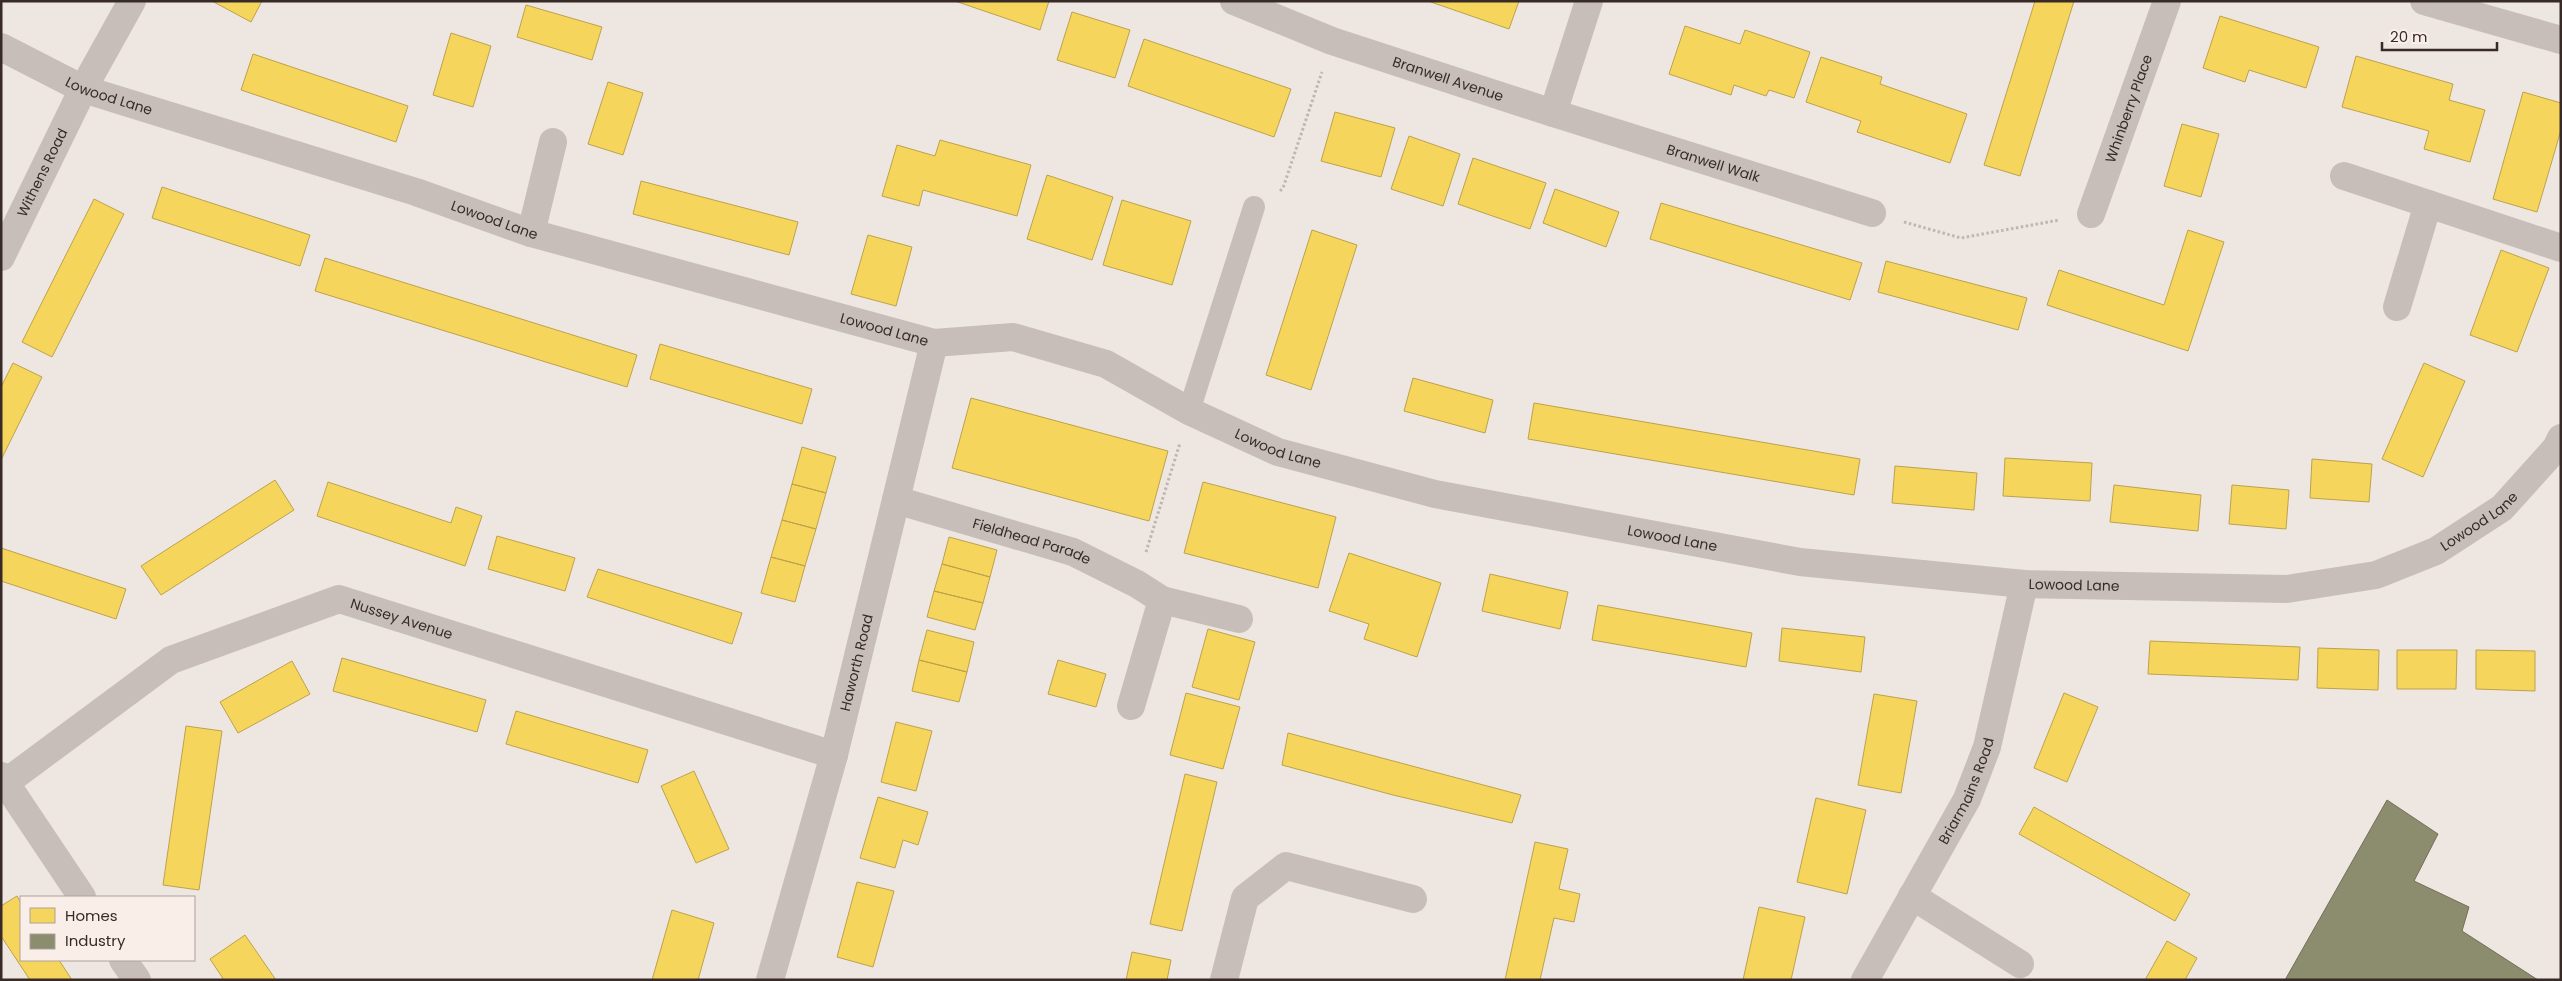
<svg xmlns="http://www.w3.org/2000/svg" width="2562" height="981" font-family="Poppins,sans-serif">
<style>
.homes{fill:#f6d55c;stroke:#bda24c}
.industry{fill:#8c8c6e;stroke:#736f59}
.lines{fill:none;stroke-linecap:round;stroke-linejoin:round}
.path{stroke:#bfb6b2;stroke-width:3;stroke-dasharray:2.5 2.5;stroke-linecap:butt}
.lane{stroke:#c7beb9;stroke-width:22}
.street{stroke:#c7beb9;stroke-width:28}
.labels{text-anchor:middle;stroke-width:5;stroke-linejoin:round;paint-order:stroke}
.street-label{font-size:14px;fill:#382b27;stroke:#faefe8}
</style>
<rect width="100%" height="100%" fill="#ede6e1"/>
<path class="homes" d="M212,1H262L251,22Z
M955,1H1049L1040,30Z
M1428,1H1519L1509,29Z
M2035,1H2074L2020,176L1984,165Z
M526,5L602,27L592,60L517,37Z
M1072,12L1130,30L1115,78L1057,60Z
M2220,16L2319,47L2306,88L2249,70L2245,82L2203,68Z
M1685,26L1740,44L1745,30L1810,52L1794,98L1769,90L1766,96L1734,85L1731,95L1669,74Z
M451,33L491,46L473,107L433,95Z
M1144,39L1291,89L1274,137L1128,86Z
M253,54L408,106L396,142L241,90Z
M2356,56L2453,84L2449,100L2485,110L2470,162L2424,149L2429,131L2342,107Z
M1821,57L1882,77L1880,84L1967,114L1950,163L1857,132L1861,121L1806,102Z
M608,82L643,93L623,155L588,144Z
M2523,92L2561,103V130L2537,212L2493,199Z
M1335,112L1395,128L1381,177L1321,161Z
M2182,124L2219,134L2201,197L2164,186Z
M1409,136L1460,154L1443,206L1391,189Z
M940,140L1031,165L1017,216L923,190L919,206L882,196L897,145L935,156Z
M1473,158L1546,183L1530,229L1458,204Z
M1047,175L1113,197L1092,260L1027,239Z
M641,181L798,222L789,255L633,214Z
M162,187L310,235L300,266L152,218Z
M1555,189L1619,212L1606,247L1543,223Z
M94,199L124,214L52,357L22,342Z
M1122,200L1191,221L1172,285L1103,265Z
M1661,203L1862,263L1850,300L1650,239Z
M1312,230L1357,245L1311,390L1266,375Z
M2188,230L2224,242L2188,351L2047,305L2059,270L2164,305Z
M868,235L912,247L896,306L851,294Z
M2501,250L2549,268L2517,352L2470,335Z
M325,258L637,355L627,387L315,291Z
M1886,261L2027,298L2018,330L1878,292Z
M660,344L812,389L802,424L650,379Z
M13,363L42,377L1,460V387Z
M2424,363L2465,381L2423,477L2382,459Z
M1413,378L1493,400L1485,433L1404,411Z
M971,398L1168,451L1149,521L952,468Z
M1534,403L1860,459L1854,495L1528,439Z
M802,447L836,457L826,493L792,484Z
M2005,458L2092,463L2090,501L2003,496Z
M2312,459L2372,464L2369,502L2310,498Z
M1895,466L1977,473L1974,510L1892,503Z
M275,480L294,510L161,595L141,566Z
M328,482L451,523L456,507L482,516L465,566L317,516Z
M1203,482L1336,517L1318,588L1184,553Z
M792,484L826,493L816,529L782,520Z
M2114,485L2201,495L2198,531L2110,522Z
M2232,485L2289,490L2286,529L2229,524Z
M782,520L816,529L805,566L771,557Z
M497,536L575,558L565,591L488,569Z
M949,537L997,550L990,577L942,564Z
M1,548L126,589L116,619L1,581Z
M1349,553L1441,583L1417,657L1364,639L1369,624L1329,611Z
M771,557L805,566L795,602L761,593Z
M942,564L990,577L983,603L934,591Z
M598,569L742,613L732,644L587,597Z
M1490,574L1568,592L1560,629L1482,611Z
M934,591L983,603L975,630L927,617Z
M1598,605L1752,633L1746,667L1592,640Z
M1782,628L1865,637L1861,672L1779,661Z
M1208,629L1255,642L1239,700L1192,687Z
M927,630L974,642L967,672L919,660Z
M2150,641L2300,647L2298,680L2148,674Z
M2318,648L2379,650L2378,690L2317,688Z
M2397,650H2457L2456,689H2397Z
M2476,650L2535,651V691L2476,689Z
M342,658L486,700L477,732L333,691Z
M919,660L967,672L959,702L912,691Z
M1058,660L1106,674L1096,707L1048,694Z
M292,661L310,694L238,733L220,702Z
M1186,693L1240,707L1223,769L1170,755Z
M2064,693L2098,707L2067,782L2034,768Z
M1874,694L1917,701L1901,793L1858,785Z
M516,711L648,750L638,783L506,744Z
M896,722L932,731L916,791L881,782Z
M186,726L222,731L199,890L163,885Z
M1288,733L1521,795L1512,823L1393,795L1282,765Z
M694,771L729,849L696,863L661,786Z
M1185,774L1217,782L1182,931L1150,924Z
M878,797L928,812L918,845L903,840L895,868L860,858Z
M1816,798L1866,810L1847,894L1797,882Z
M2034,807L2190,894L2175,921L2019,834Z
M1535,842L1568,849L1559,889L1580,894L1574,922L1554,918L1540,980H1505Z
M857,882L894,891L873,967L837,957Z
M17,896L21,903V960H59L72,980H30L1,936V906Z
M1759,907L1805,917L1791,980H1743Z
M672,910L714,923L698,980H652Z
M245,935L276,980H224L210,959Z
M2167,941L2197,958L2185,980H2145Z
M1132,952L1171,960L1167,980H1126Z"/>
<path class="industry" d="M2387,800L2438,834L2414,881L2469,907L2462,931L2538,980H2285Z"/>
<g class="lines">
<path class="path" d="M1280,191L1283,188L1322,72
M1904,222L1961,238L2059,220
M1146,552L1180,443"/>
<path class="lane" d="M1189,411L1254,207"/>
<g class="street">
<path id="s1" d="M1234,1L1332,41L1553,113L1589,1"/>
<path d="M2424,1L2561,40"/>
<path id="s2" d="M1,47L83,89L416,192L531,233L934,343L1013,337L1106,364L1189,411L1278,452L1435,494L1800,562L2024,584L2287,589L2376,575L2436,551L2502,508L2556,448L2561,438"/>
<path id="s3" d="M1553,113L1872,213"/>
<path d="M2344,176L2561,248"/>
<path id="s4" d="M2091,214L2167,1"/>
<path d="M531,233L553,142"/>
<path id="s5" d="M1,257L83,89L132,1"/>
<path d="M2397,307L2428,204"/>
<path id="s6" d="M896,500L1073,552L1137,584L1162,600L1239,619"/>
<path d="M1131,706L1162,600"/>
<path d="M1,776L82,897"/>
<path id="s7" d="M5,783L171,660L339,599L834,755"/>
<path d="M1912,896L2020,964"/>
<path d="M123,960L137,980"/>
<path id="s8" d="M770,980L834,755L934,343"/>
<path d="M1224,980L1245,898L1286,866L1413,899"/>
<path id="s9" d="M1865,980L1967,799L1987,747L2024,584"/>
</g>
</g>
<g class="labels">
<g class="street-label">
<text dy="5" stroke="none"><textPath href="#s1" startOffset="228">Branwell Avenue</textPath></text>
<text dy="5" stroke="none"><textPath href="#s2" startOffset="119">Lowood Lane</textPath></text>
<text dy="5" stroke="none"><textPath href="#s4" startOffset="112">Whinberry Place</textPath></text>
<text dy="5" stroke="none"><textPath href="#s3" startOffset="168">Branwell Walk</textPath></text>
<text dy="5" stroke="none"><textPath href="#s5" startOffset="94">Withens Road</textPath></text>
<text dy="5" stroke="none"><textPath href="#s2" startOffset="524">Lowood Lane</textPath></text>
<text dy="5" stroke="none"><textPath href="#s2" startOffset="929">Lowood Lane</textPath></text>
<text dy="5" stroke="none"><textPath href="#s2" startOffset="1349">Lowood Lane</textPath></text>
<text dy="5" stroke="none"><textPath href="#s2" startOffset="2579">Lowood Lane</textPath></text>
<text dy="5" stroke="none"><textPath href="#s2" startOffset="1754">Lowood Lane</textPath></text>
<text dy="5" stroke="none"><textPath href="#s6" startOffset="142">Fieldhead Parade</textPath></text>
<text dy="5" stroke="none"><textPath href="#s2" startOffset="2159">Lowood Lane</textPath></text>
<text dy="5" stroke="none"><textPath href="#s7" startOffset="451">Nussey Avenue</textPath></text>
<text dy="5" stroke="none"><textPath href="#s8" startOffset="329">Haworth Road</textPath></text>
<text dy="5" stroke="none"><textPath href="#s9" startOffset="215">Briarmains Road</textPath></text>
</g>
</g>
<rect width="2562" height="981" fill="none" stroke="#382b27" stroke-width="5"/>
<rect x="20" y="896" width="175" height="65" fill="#faefe8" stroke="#aca19b"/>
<rect x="30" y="908" width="25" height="15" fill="#f6d55c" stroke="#aca19b"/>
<text x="65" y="921" font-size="15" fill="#382b27">Homes</text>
<rect x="30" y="934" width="25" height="15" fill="#8c8c6e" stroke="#aca19b"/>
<text x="65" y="946" font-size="15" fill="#382b27">Industry</text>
<path d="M2382 42v8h115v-8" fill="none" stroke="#382b27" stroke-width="2.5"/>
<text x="2390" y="42" font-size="15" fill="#382b27" stroke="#faefe8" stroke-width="4" paint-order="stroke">20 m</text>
</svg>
